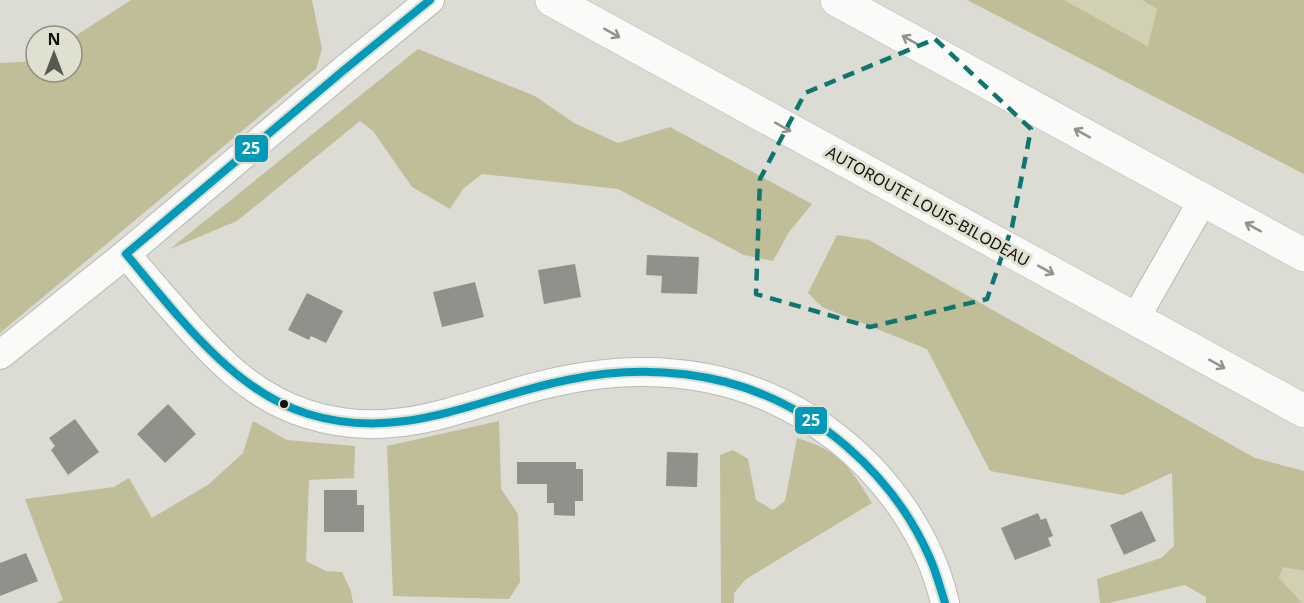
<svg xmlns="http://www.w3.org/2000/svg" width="1304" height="603" font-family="'Noto Sans',sans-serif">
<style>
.green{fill:#d1d0b3}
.forest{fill:#bfbe99}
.building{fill:#91918b}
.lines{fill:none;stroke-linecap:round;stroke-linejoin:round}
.minor-casing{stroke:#babab4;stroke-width:30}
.highway-casing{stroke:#babab4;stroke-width:34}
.minor{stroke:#fafaf9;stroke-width:28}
.highway{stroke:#fafaf9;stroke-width:33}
.bus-1-casing{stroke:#e0e0d1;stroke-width:12}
.bus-1{stroke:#029abb;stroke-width:8}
.oneway{stroke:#92928f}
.marked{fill:none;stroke:#0f766e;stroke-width:4.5;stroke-dasharray:12 8;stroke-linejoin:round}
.bus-dot{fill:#13130e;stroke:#e0e0d1;stroke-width:2}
.labels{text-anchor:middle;stroke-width:6;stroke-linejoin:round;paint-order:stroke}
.street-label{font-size:16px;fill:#13130e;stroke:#e0e0d1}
.line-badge{stroke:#e0e0d1;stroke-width:2}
.badge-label{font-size:16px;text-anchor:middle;font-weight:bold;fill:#fff}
</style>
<rect width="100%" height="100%" fill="#dcdcd4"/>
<path class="green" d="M1064,0H1142L1157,9L1149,46Z
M1282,566L1304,571V603H1302L1279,579Z"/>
<path class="forest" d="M131,0H312L322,49L316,69L0,333V63L36,61V72H72V38Z
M967,0H1064L1148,46L1157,9L1142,0H1304V174Z
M418,49L535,96L574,123L618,143L670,127L812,204L789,232L773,261L744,255L618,189L482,174L463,189L450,209L412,187L373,131L360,121L237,221L170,249Z
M837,235L869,240L1255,458L1304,471V571L1283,567L1279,578L1302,603H1206V597L1185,585L1109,603H1100L1097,579L1161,558L1174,546L1172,473L1123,495L990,471L927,349L822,307L808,293Z
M253,421L287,440L355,446L354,478L309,480L306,561L326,571L342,572L351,591L353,603H56L63,600L25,499L114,487L129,478L152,518L209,484L243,453Z
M499,421L501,489L518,514L520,582L509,599L393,596L387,446Z
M797,438C809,442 822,446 833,454C850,466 861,485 872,503L746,579L734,593V603H721L720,455L733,450L748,459L756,500L773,510L785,501Z"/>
<path class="building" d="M647,255L699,257L697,294L661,293L662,276L646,275Z
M575,264L581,297L544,304L538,270Z
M475,282L484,317L442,327L433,292Z
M307,293L343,311L326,343L311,336L309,340L288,330Z
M168,404L196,434L165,463L137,434Z
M75,419L99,452L68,475L51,450L55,446L49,438Z
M667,452L698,453L697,487L666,486Z
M517,462H576V469H583V501H575V516L554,515V503H547V484H517Z
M324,490H357V505H364V532H324Z
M1142,511L1156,541L1124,555L1110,525Z
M1038,513L1041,520L1046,518L1053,536L1048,538L1051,546L1015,560L1001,528Z
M26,553L38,581L0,596V563Z"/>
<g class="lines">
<g class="minor-casing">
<path id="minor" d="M126,254C142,273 158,292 175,311C213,355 250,396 307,414C388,440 451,411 527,389C638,358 744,366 837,438C889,479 930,538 945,603
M1135,319L1203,200
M0,355L126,254L344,70L430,0"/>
</g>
<g class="highway-casing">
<path id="highway" d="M552,0L1304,411
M837,0L1304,255"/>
</g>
<use href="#minor" class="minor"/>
<use href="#highway" class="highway"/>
<g class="bus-1-casing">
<path id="bus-1" d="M430,0L344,70L126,254C175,312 233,392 308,414C402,443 477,398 567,380C619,369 674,369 726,382C814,405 892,473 929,556C936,571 940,587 945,603"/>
</g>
<use href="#bus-1" class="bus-1"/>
</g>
<defs><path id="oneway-shaft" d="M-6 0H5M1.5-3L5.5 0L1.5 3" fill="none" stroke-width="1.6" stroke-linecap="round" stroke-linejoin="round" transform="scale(1.5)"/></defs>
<g class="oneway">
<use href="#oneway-shaft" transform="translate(612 33) rotate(29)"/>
<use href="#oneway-shaft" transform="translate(910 40) rotate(-151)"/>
<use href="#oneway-shaft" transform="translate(783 127) rotate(29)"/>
<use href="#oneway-shaft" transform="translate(1082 133) rotate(-151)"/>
<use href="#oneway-shaft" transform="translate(1253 227) rotate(-151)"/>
<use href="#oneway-shaft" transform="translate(1046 270) rotate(29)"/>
<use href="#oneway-shaft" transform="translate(1217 364) rotate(29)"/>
</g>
<path class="marked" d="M935,39L1031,129L1012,227L987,299L870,327L756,294L760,179L805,93Z"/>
<circle class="bus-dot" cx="284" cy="404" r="5"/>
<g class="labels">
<g class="street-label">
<text transform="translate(928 206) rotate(29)" y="6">AUTOROUTE LOUIS-BILODEAU</text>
</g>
</g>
<g class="line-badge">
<rect x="234" y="134" width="35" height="29" rx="6" fill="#029abb"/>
<rect x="794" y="406" width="34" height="29" rx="6" fill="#029abb"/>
</g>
<g class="badge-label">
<text x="251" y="154">25</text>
<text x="811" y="426">25</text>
</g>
<g transform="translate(54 54)"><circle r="28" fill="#e0e0d1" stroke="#8e8e83" stroke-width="1.5"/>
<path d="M0-4.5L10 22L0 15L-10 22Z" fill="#595953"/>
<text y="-9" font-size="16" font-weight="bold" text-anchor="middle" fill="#13130e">N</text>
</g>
</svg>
